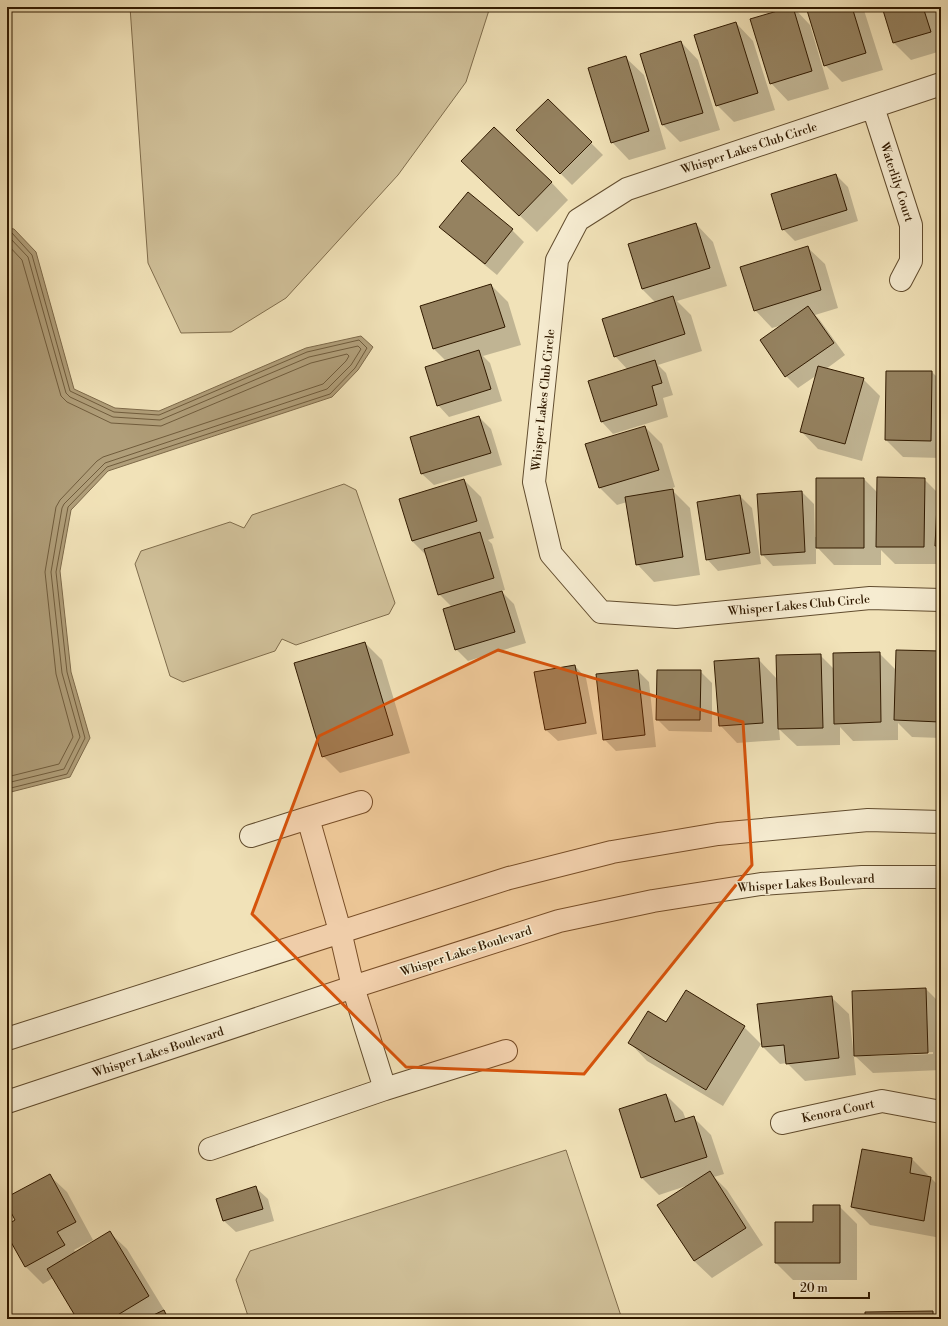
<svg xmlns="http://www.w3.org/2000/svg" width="948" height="1326" font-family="'Libre Bodoni',serif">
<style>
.green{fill:#d0c099;stroke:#806d4c}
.water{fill:#b09e79;stroke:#7d6949}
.shadow{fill:#0003;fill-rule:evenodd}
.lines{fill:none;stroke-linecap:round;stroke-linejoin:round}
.shore{stroke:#705c3c;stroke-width:1}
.building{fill:#958260;stroke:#311a00}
.minor-casing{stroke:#614c2e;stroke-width:24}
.minor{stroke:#f6ecd1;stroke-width:22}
.marked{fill:#d6530b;fill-opacity:0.2;stroke:#d6530b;stroke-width:3;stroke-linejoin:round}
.labels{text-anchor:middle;stroke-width:3;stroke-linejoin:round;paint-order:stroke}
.street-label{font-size:12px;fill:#311a00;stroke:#f6ecd1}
</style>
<rect width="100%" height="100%" fill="#f1e2b8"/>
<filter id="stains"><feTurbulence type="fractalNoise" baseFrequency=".005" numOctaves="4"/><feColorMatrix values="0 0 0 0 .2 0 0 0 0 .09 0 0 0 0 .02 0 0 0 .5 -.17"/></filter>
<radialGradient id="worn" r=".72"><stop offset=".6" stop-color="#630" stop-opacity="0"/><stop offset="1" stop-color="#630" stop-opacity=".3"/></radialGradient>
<path class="green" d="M130,7H490L466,82L398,175L286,298L231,332L181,333L148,263Z
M344,484L356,490L395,603L389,614L296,645L282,639L275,651L183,682L170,676L135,564L141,551L230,522L244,528L252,515Z
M566,1150L622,1319H249L236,1280L250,1251Z"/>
<path class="water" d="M7,228L14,229L36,252L74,389L115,408L159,411L306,348L361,336L373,347L358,370L332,397L108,471L71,510L60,571L71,672L90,738L70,777L7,793Z"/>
<path class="shadow" d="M793,7L810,25L829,89L788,101L771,83Z
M807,7H863L883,70L842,82L825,65Z
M883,7H935L941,28V51L911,60L894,43Z
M736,23L753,41L775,110L734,122L717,105Z
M681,42L698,60L720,130L680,142L663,125Z
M626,58L644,75L666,149L629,160L612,142Z
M548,100L603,155L572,185L517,130Z
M836,175L848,187L858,221L795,241L783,229Z
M480,178L551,182L568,200L537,232Z
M696,224L713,242L727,286L677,301L691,315L702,351L658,365L666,373L673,395L663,398L668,417L613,434L602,422L589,382L628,370L615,356L656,303L642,289Z
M440,226L512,230L524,242L497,275L452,238Z
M807,247L825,264L838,308L815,315L819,319L845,355L826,369L863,379L880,396L862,461L818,449L801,431L817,375L798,388L786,376L761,340L783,325L772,328L755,310Z
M491,285L508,302L521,345L483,356L490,363L502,401L449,417L438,405L446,361L434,349Z
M932,372L941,381V458L903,457L886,440Z
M479,417L491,429L502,465L434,485L422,474L411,438Z
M645,427L662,444L675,487L667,490V491L672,490L690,508L700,575L654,582L637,564L627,502L617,505L600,488Z
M864,479L878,493L924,479L938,493L941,486V564H895L881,550V565H834L816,546V564L773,566L762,554L802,492L814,504L815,537H817Z
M464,480L481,497L494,538L488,540L492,544L505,590L501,591L514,604L526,643L468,661L456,649L452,607L439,594L427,556L412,541Z
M740,496L752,508L761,564L718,571L707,559Z
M365,643L382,660L410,753L340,773L323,756Z
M897,651L941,652V738L912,737L898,723V740L853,741L840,727V745L797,746L779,729L780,740L737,743L720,725L758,659L777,679L820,655L834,669L879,653L896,670Z
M575,666L586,678L597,734L558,741L546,730Z
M638,671L649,682L656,747L616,751L604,739Z
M700,671L712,683V732L669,731L657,719Z
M926,989L941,1004V1070L873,1073L855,1056ZM933,1052V1054L871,1056V1054Z
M831,997L849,1014L856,1075L805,1081L787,1063L780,1064L763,1047Z
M666,1024L744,1027L761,1044L723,1106L647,1061L630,1043Z
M666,1095L683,1112L686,1120L694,1118L711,1135L724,1174L714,1177L727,1190L763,1245L712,1278L694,1261L689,1185L659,1195L641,1177Z
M863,1150L912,1159L929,1176V1177L931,1178L941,1188V1238L870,1225L852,1207Z
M49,1175L67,1192L93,1240L74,1250L76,1253L109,1232L127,1249L166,1313L172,1319H78L53,1278L43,1284L25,1266L7,1233V1226L16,1221L7,1203V1198Z
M256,1188L268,1199L274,1221L236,1232L224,1221Z
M839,1206L857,1224V1280H793L776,1263L814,1223Z
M933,1312L940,1319H866Z"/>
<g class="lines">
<path class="shore" d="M7,232L12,233L32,255L70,391L114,412L159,415L307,352L359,340L367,348L355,368L330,394L107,467L68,507L56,572L67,672L85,738L67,774L7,789
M7,237L10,238L28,257L66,393L70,397L113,417L160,420L309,357L358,346L361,349L351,365L327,389L105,463L64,504L62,508L51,572L62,673L80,737L64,769L7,783
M7,244L22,260L61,396L67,402L111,423L161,426L311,363L347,354L349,356L346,361L323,384L103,457L97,461L60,500L56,507L45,572L56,674L73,737L59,764L7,777"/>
</g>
<path class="building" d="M791,7H793L812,71L770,84L750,19Z
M806,7H852L866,53L824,66Z
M882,7H923L931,32L893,43Z
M736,22L758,93L716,106L694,35Z
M681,41L703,113L662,125L640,54Z
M626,56L649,131L611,143L588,68Z
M548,99L592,142L560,174L516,130Z
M494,127L552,182L519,216L461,161Z
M836,174L847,210L782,230L771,194Z
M468,192L513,229L485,264L439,227Z
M696,223L710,268L642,289L628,244Z
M808,246L821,290L754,311L740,267Z
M491,284L505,327L433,349L420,306Z
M673,296L685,334L614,357L602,319Z
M808,306L834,343L785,377L760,340Z
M479,350L491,389L437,406L425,367Z
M655,360L662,383L652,386L657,405L601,422L588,381Z
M818,366L864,378L845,444L800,432Z
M886,371H932L931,441L885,440Z
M479,416L491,453L421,474L410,437Z
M645,426L659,470L599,488L585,444Z
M877,477L925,478L924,547H876Z
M816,478H864V548H816Z
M464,479L477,521L412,541L399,499Z
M938,484L941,485V546H935Z
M673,489L683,557L636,565L625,497Z
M802,491L805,552L761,555L757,494Z
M740,495L750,553L706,560L697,502Z
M480,532L494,578L438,595L424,549Z
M502,591L515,632L455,650L443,609Z
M365,642L393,735L322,757L294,663Z
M896,650L941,651L940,722L894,720Z
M880,652L881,722L834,724L833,653Z
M821,654L823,728L778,729L776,655Z
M759,658L763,723L719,726L714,661Z
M575,665L586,723L545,730L534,672Z
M638,670L645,735L603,740L596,674Z
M657,670H701L700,720H656Z
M926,988L928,1053L854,1056L852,991Z
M686,990L745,1026L706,1090L628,1043L648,1011L666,1022Z
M832,996L839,1058L786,1064L784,1045L762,1047L757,1004Z
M666,1094L675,1122L694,1116L707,1157L641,1178L619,1109Z
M862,1149L912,1158L910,1173L931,1177L924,1221L851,1207Z
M710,1171L746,1228L694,1261L657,1205Z
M50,1174L76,1222L57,1232L65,1245L25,1267L7,1235V1225L15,1220L7,1205V1197Z
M256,1186L263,1209L223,1221L216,1199Z
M813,1205H840V1263H775V1222H813Z
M110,1231L149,1296L111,1319H77L47,1269Z
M164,1310L168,1319H145Z
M933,1311V1319H865V1312Z"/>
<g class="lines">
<g class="minor-casing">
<path id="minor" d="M941,84L627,189L578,220L557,260L534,482L551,554L601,612L676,617L870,598L941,600
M873,107L911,225V261L901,280
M308,818L361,802
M251,836L308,818L340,931L353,987L385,1089
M7,1039L509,878L612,852L718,834L868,820L941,822
M7,1102L353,987L559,921L653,901L761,884L862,877H941
M782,1123L882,1101L941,1112
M210,1149L385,1089L506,1051"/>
</g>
<use href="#minor" class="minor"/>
</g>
<path class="marked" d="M498,650L743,722L752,865L584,1074L406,1067L252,914L319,736Z"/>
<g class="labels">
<g class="street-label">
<text transform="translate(749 148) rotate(-18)" y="4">Whisper Lakes Club Circle</text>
<text transform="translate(897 182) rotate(72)" y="4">Waterlily Court</text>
<text transform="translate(543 400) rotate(-84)" y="4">Whisper Lakes Club Circle</text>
<text transform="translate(799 605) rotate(-5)" y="4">Whisper Lakes Club Circle</text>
<text transform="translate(806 883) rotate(-4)" y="4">Whisper Lakes Boulevard</text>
<text transform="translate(466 951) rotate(-18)" y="4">Whisper Lakes Boulevard</text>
<text transform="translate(158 1052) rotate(-18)" y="4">Whisper Lakes Boulevard</text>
<text transform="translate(838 1111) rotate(-12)" y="4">Kenora Court</text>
</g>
</g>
<rect width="948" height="1326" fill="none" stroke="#f1e2b8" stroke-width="24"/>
<rect x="8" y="8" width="932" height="1310" fill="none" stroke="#311a00" stroke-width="2"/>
<rect x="12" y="12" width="924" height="1302" fill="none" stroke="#311a00"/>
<path d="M794 1292v6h75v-6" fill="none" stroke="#311a00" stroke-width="2"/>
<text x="800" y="1292" font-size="12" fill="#311a00" stroke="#f6ecd1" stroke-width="3" paint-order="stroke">20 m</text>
<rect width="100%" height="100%" filter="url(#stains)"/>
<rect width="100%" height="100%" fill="url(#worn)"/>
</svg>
